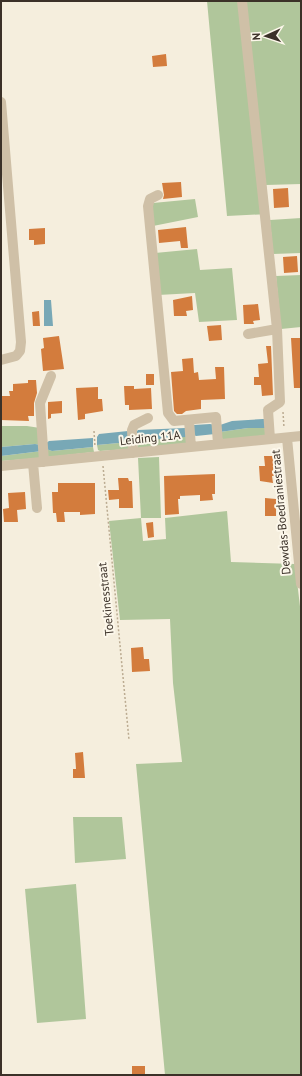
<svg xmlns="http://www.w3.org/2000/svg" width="302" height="1076" font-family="'PT Sans',sans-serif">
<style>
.green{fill:#b0c69b}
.water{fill:#78a8b6}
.building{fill:#d37c3d}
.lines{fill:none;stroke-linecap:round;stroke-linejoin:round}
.path{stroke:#bbab91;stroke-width:1.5;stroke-dasharray:2 2;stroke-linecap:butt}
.minor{stroke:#cfc0a7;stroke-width:10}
.labels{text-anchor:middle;stroke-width:4;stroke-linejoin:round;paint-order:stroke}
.street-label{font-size:12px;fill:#3b3128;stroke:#fcf7ea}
</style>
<rect width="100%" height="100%" fill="#f5eedd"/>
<path class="green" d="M207,1H301V184L266,185L269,214L227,216Z
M195,199L198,217L153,226V203Z
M301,218V253L273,254L270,220Z
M197,249L200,270L232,268L237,320L199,322L195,293L158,295L155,253Z
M301,275V327L281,329L276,276Z
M1,426H27L40,428L41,445L35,444L1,447Z
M248,428H267V435L224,440L221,438L220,432Z
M188,436V442L185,444L138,448L135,439L139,441Z
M130,442L128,449L100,451L98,450L97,445Z
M93,447L94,452L48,457L46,449L52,451Z
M42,451L40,458L1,461V456Z
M159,457L161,518H141L143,541L166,539L165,518L227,511L231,562L295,564L301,615V1075H165L136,764L182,762L173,683L170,619L120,620L109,521L141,518L138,458Z
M73,817H122L126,859L75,863Z
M76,884L86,1019L37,1023L25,889Z"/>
<path class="water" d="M44,300H51L53,326H44Z
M263,419H267V428H248L220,432V425L232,421Z
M210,424L215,425V434L196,436L192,434L194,425Z
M185,428L188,436L185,437L139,441L135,439V433L138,430Z
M128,431L130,442L97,445V437L99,434Z
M93,438V447L52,451L46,449L45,444L49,441Z
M35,444L41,445L42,451L1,456V447Z"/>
<path class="building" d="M166,54L167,66L153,67L152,56Z
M181,182L182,197L163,199L164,195L162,183Z
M288,188L289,207L274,208L273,189Z
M186,227L188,248H181L180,241L159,243L158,230Z
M45,228V244L34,245V240H29V229Z
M297,256L298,272L284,273L283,257Z
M192,296L193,310L186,311L187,316H174L173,300Z
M258,304L260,320L253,321L254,324H244L243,305Z
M39,311L40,326H33L32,312Z
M221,325L222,340L209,341L207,326Z
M59,336L64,369L43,371L41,349L44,348L43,338Z
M291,338H301V388H294Z
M266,346H271L273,395L262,396L261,385H254V377H259L258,364L268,363Z
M193,358L194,373L198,372L199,380L216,379L215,367H224L225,399L201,400V409L186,411L182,414H177L174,411L171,372L183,371L182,359Z
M146,374H154V385H146Z
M28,380H36L37,393L34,403V416H28L29,421L1,420V396H10L9,391H13V384L28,383Z
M124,386H134V389L151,388L152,409L129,410V405H125Z
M98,387V399H102L103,411L85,414V419L78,420L76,388Z
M62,401V413L51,414V418L48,419V402Z
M264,456H274L275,476H272L273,483L260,481L259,466H265Z
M215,474V494H212L213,500L200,501V495L180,496V499H178L179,514L165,515L164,476Z
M118,478H128L129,481H132L133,508H119V499L109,500L108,490H119Z
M58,483H95V514L80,515V512H64L65,522H57L56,513H53L52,492H58Z
M25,492L26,509L17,510L18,522H4L3,509L9,508L8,493Z
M265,498L276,499V516H265Z
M153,522L154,537L148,538L146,523Z
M143,647L144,659H149L150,671L132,672L131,648Z
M83,752L85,778H73V769H76L75,753Z
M132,1066H145V1075H132Z"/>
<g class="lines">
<path class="path" d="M283,412L284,428
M94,431L95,447
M103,466L129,740"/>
<path class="minor" d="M242,1L277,329L280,402L268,410L270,439
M1,102L21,342L20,351L16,356L1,360
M158,195L150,199L148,206L168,413L174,421L216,417L218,444
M248,334L277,329
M189,420L191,447
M287,438L301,584
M133,453L132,430L134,425L148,418
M44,462L40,403L51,376
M33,463L37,508
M1,466L301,436"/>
</g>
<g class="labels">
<g class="street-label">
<text transform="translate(150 438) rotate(-6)" y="4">Leiding 11A</text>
<text transform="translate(281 512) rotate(-95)" y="4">Dewdas-Boedraniestraat</text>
<text transform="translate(106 599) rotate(-96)" y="4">Toekinesstraat</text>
</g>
</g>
<rect width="302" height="1076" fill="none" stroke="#3b3128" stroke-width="4"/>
<g transform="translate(266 36) rotate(267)" stroke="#fcf7ea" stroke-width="3" paint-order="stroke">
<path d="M0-3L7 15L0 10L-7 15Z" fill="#3b3128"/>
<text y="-6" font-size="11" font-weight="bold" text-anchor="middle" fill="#3b3128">N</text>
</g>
</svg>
